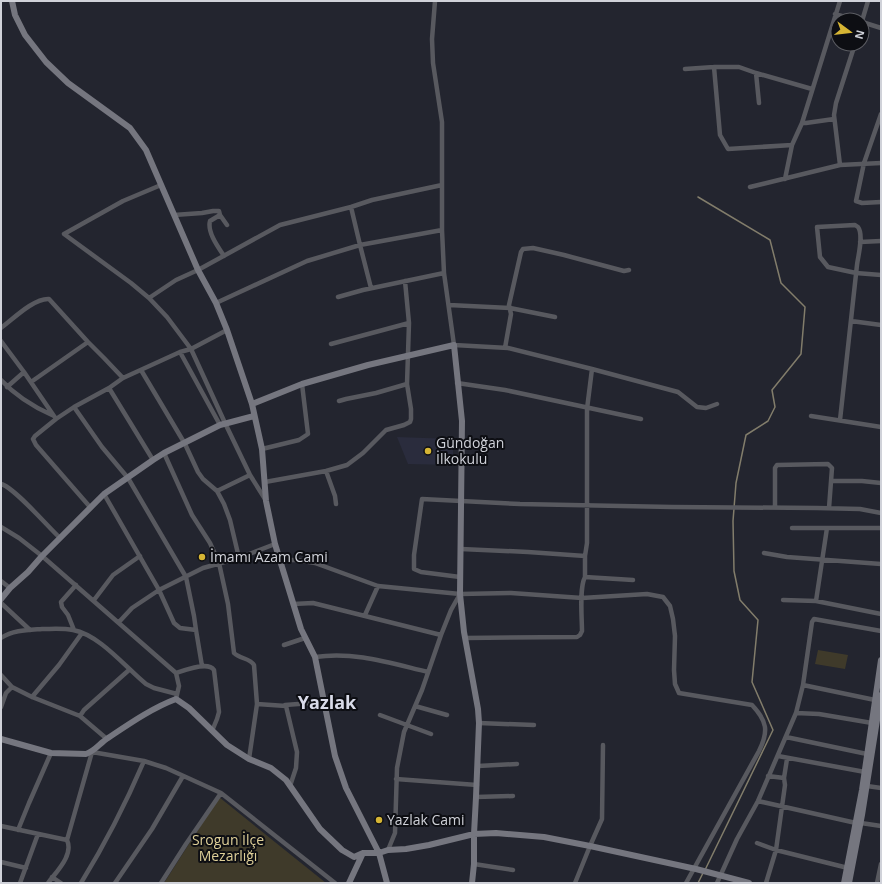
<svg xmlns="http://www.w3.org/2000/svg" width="882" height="884" font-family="'Open Sans',sans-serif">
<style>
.built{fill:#2a2c3d}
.green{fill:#3f3a2a}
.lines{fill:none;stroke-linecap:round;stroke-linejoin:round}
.stream{stroke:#827d6b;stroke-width:1.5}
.street{stroke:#58595f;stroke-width:4.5}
.secondary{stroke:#75767f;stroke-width:6}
.poi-dot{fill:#d6b534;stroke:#0d0e13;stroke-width:1.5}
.labels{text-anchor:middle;stroke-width:4;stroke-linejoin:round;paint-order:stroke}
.poi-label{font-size:14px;fill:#d0d2d9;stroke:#0d0e13;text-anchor:start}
.park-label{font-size:14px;fill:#decf98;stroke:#0d0e13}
.district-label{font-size:18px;font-weight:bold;fill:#d9dbe9;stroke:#0d0e13}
</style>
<rect width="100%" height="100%" fill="#23252f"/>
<path class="built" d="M397,437L453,439V465L408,464Z"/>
<path class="green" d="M818,650L848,655L845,669L815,664Z
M219,797L326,883H164Z"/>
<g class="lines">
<path class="stream" d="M698,197L770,240L781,283L805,307L801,354L772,390L775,407L768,421L746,435L736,483L733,521L734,571L740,600L758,620L752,682L773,730L705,870
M698,883L703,873"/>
<path class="street" d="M435,1L432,39L433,63L442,122V230L444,273L454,345L508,348L592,369L678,392L697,407L706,408L717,404
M835,14L855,20
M862,21L868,1
M862,22L881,28
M714,67L720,135L728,149L792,145
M685,69L714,67H739L756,73L812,89
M756,73L759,103
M881,114L864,163L856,201L862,203L881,202
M802,123H806L834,119
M840,165L834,115L836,103L855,44
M785,179L792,145L802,123L840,1
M161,185L123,201L64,234L131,283L149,298L167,317L191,349L225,423L250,475L265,499
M750,187L840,165L881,163
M351,207L360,245L371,288
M174,215L202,213L213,211H219L220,215L227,225
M220,215L210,221C207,232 218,247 224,256
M860,242L881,241
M338,297L363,290L444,273
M149,298L176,280L198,270L280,225L351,207L372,200L442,185
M216,303L307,261L360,245L442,230
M449,305L510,308L555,317
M851,321L881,325
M1,328C13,319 34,298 49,299L88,342L104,358L123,378
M1,341L24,372L56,419
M331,344L409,323
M505,348L511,314L509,305L521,252L523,249L533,248L564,255L624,271L629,270
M180,352L220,425
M141,370L185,444L198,472L203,479L217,491L224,504L230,520L239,558
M1,380C15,395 34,407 52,415
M31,382L88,342
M457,383L505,390L641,419
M7,387L24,372
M109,388L153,460
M339,401L346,399L376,393L407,384
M74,407L102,447L128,478L186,577L194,616L196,630L202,666
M811,416L881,427
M840,420C846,369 851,317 857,265C858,256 864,235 858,227L855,225L817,227L820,257L828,267L856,273L881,275
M262,449L299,440L308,434L302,384
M164,453L192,515L210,543L219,563L228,604L234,653C240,659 250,658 254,665L257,704L249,759
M326,471L335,496L336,504
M831,481H862L881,483
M265,482L326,471L347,465L363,453L386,430L404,425L410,422L411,419V409L407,384L409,323L405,281
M1,484C14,487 48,527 60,538
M217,491L250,475
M104,494L159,590L174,623L180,628L196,630
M90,507L36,445L33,439L35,436L56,419L74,407L109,388L123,378L180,352L191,349L227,330
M775,507V468L777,465L828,464L832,468L829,508
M1,527L19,538L42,556L176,673L179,686L176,699
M792,528H881
M461,549L528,552L585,556
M764,553L787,557L881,564
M280,560H297L315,563L378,586L460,594L511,593L582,598L647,594L663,597L670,606L673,619L675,636L674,670L675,684L679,693L752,705C767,721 769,731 759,751L686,883
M460,577L421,572L414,569V555L422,499L520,504L672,507L817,508L860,509L881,513
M585,577L633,580
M1,581L10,588
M94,600L113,575L140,556
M783,600L816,601L881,614
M816,601L827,528
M1,603L30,630
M293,604L313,603L441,635
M365,615L378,586
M119,622L132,608L159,590L203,568L239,558L275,544
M74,630L68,615L62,607L61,602L76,585
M1,638C13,630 28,630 42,629C52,629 63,628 73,630C100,635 125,667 146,684L154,688L177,694
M465,638L577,637L580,635L582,631C582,618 579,588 585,577V556L587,543V409L592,369
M284,645L305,638
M315,657C354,651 390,663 428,672
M176,673C185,670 208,661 214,670L219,712L217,719L212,731
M1,675L12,687L6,693L1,707
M803,685L875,700
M12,687L32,697L80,716L107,739
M32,697L59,665L82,633
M257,704L286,706L285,705L325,702
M286,706L297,752L296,768L290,786
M415,706L447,715
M796,713L819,714L872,723
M380,715L431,734
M80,716L84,710L129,670
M479,723L534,725
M786,737L867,754
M778,756L865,772
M478,766L517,764
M768,776L784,778
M396,779L477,785
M867,786L881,788
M476,797L513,796
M758,801L856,823
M861,823L881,826
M1,826L67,840
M18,830L29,803L51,753
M757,843L776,850L848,868
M388,850L395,833L397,768L404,732L422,690L441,635L451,610L460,594
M1,862L26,868
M474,864L513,870
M52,877L61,883
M20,883L38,834
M48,883C56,872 74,855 67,840L92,752L144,761L166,768L221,793L335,883
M81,883C105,844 126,803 144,761
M115,883L152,829L183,776
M161,883L186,844L221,793
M575,883L590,846L602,819L603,745
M717,883L737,839L758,801L796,713L803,685L812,622L814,619L881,631
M766,883L776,850L785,785L784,778L787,759
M877,883L881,864"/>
<path class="secondary" d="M12,1L15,15L25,35L46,62L68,83L130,128L146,150L198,270L216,303L227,330L252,404L262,449L266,501L275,544L301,629L315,657L335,756L346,788L379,853L387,883
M252,404L302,384L368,365L454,345L462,421L460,594L464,632L478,709L479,723L476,797L474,834V864L472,883
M1,599L10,588L28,572L42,556L104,494L153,460L164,453L220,425L254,416
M1,739L51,753L86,754C95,751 100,743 108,738C129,724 152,708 176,699L189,708L227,745L249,759L271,768L286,780L320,829L342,850L354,857L363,853H379L388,850L406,849L429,845L474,834L496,833L544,837L590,846L696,869L749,883
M349,883L363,853
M844,883L862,790L881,660
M849,883L862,815L881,695"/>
</g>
<g class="poi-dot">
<circle cx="428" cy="451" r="4"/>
<circle cx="202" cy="557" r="4"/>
<circle cx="379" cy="820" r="4"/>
</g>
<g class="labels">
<g class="poi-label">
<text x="436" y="448">Gündoğan<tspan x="436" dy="16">İlkokulu</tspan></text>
<text x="210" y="562">İmamı Azam Cami</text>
<text x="387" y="825">Yazlak Cami</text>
</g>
<g class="park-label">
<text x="228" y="845">Srogun İlçe<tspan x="228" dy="16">Mezarlığı</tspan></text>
</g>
<g class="district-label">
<text x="327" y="709">Yazlak</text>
</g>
</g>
<rect width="882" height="884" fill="none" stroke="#d0d2d9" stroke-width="4"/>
<g transform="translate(850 32) rotate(105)"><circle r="19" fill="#0d0e13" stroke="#5b5c62"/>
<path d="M0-3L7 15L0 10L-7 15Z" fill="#d6b534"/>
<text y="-6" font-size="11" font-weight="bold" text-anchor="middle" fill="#d0d2d9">N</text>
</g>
</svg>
